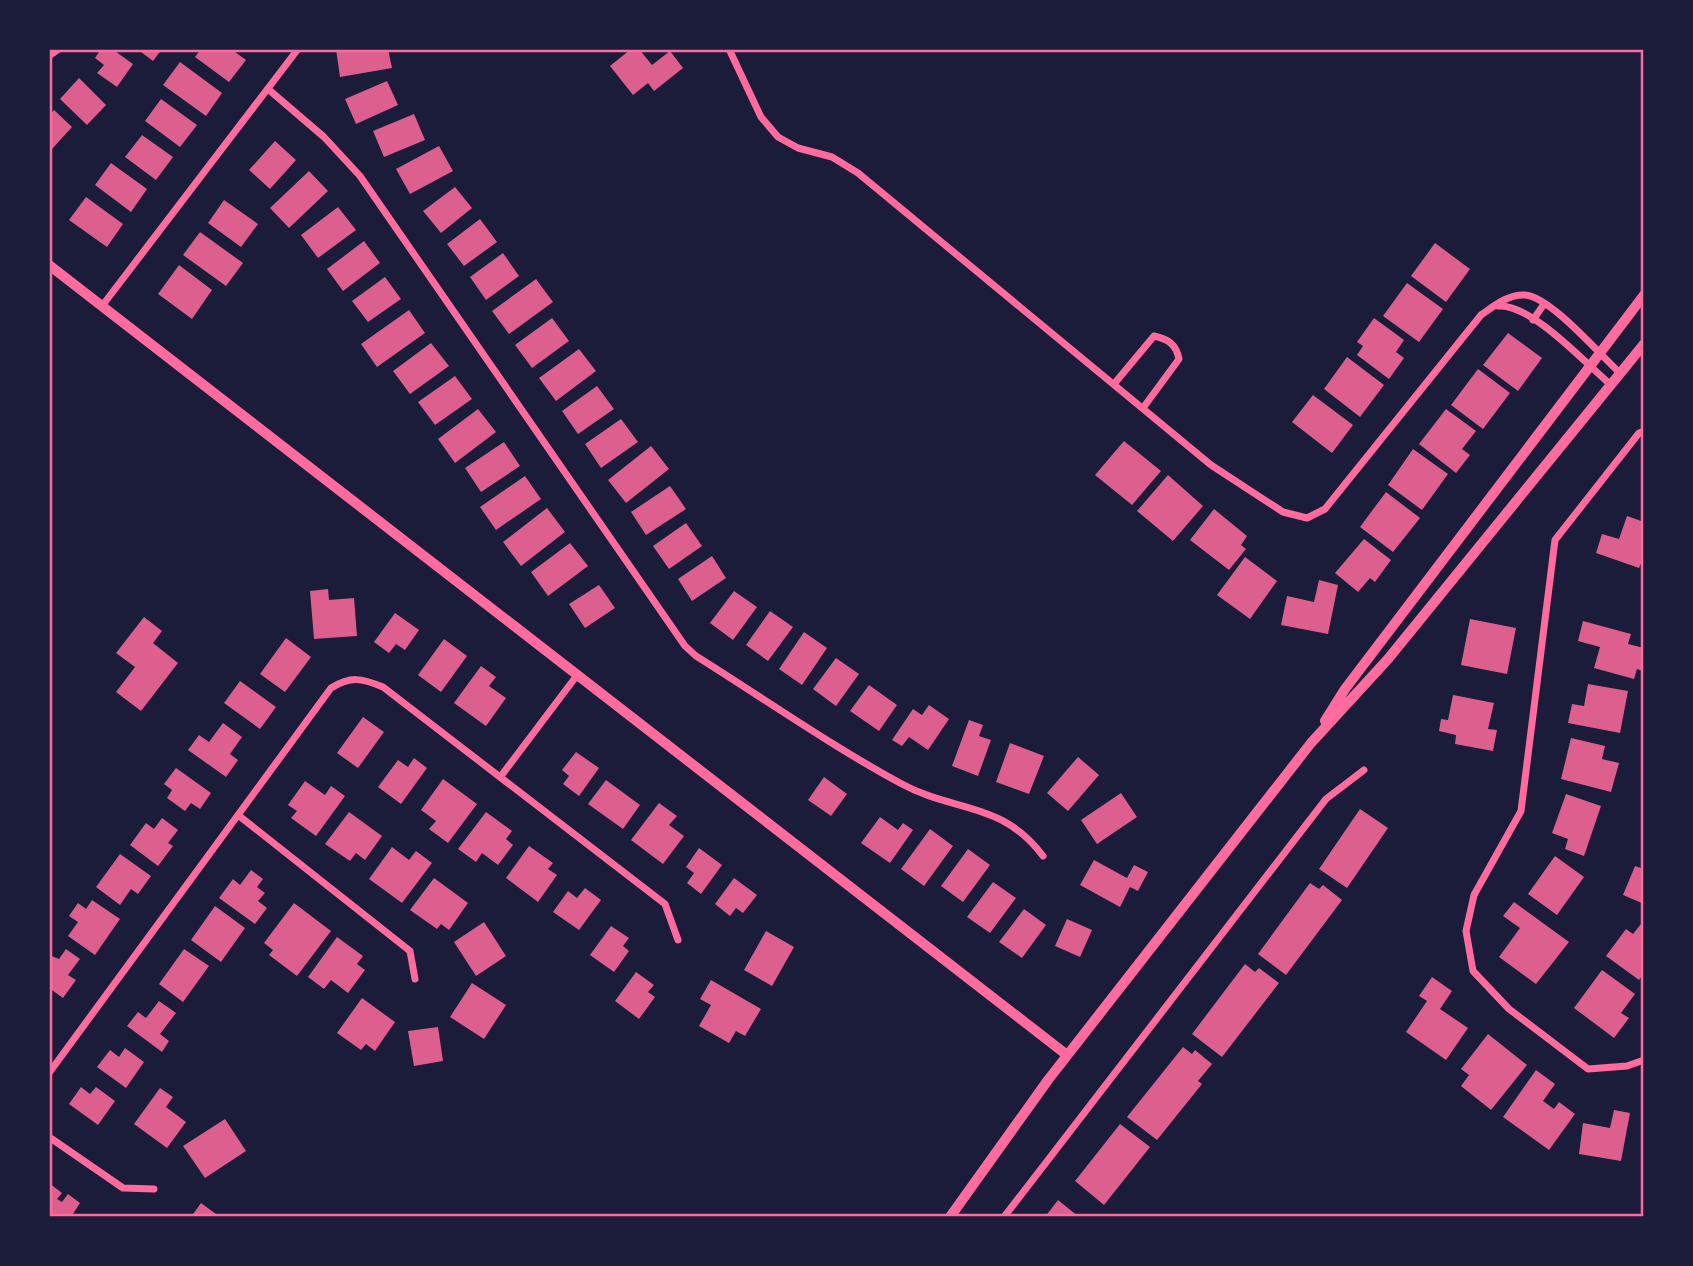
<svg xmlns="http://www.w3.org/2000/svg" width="1693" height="1266" font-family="Karla,sans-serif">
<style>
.building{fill:#dd5f8e}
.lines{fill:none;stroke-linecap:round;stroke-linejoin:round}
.minor{stroke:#ff6b9d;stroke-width:7}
.tertiary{stroke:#ff6b9d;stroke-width:10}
.neatline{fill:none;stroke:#ff6b9d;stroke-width:2.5}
</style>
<rect width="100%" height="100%" fill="#1b1b3a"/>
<path class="building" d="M101,49H112L133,64L117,87L97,73L104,65L95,58Z
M137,49H162L153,61Z
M201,49H231L246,60L229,82L195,57Z
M336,49H388L392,68L340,77Z
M631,49H639L652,65L670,51L683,68L654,91L648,83L633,95L610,66Z
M180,62L222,93L206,116L163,85Z
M79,78L106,105L87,125L60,99Z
M387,81L398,105L356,124L345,99Z
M161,99L197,125L180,147L145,121Z
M54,110L72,127L52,149L49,115Z
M414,114L425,140L384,157L373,131Z
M142,135L173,157L156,180L125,157Z
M275,141L296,160L270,189L249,170Z
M439,146L453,171L410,194L396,169Z
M111,163L147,189L131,212L95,185Z
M309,171L328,191L289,228L270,208Z
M455,187L472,208L441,233L423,211Z
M86,197L123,224L107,247L69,220Z
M224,200L258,224L241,247L208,223Z
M338,207L356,230L318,258L301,235Z
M480,219L497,242L464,266L447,244Z
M200,232L243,263L226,286L183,255Z
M364,241L380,263L343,291L327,269Z
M1435,243L1470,269L1446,302L1411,276Z
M503,253L519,276L486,300L470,277Z
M179,265L212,290L192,319L158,294Z
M385,277L401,299L368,322L352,301Z
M536,279L553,302L509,334L492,311Z
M1407,283L1443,309L1419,342L1383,316Z
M409,310L425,333L377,367L361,344Z
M552,318L569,341L532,368L515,345Z
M1374,318L1404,340L1396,352L1404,358L1389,379L1357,355L1363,346L1357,342Z
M1508,333L1542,358L1518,391L1483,365Z
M431,343L449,366L410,394L393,371Z
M579,349L596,371L556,401L539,378Z
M1347,357L1384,385L1360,417L1324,389Z
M1478,369L1510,393L1483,429L1451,405Z
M455,376L472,399L435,425L418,402Z
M597,386L614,409L578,434L562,411Z
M1313,395L1353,425L1332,453L1292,422Z
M478,409L496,432L455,463L438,439Z
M1446,409L1476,431L1462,449L1470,455L1456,473L1419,444Z
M621,419L638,442L601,468L585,444Z
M1124,441L1161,471L1132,505L1095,475Z
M504,442L520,466L481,492L465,468Z
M651,446L669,469L626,503L608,480Z
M1413,449L1448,474L1422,510L1388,485Z
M1168,475L1203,506L1173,541L1137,511Z
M525,476L541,499L496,530L480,507Z
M670,486L686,509L646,535L631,512Z
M1386,492L1420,518L1393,552L1360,527Z
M547,508L565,532L521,566L503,542Z
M1214,509L1247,536L1241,545L1246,549L1229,570L1190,540Z
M1627,516L1644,522V556L1639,568L1596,553L1602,534L1619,539Z
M686,523L702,546L669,569L653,546Z
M1364,539L1391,560L1375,582L1370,578L1358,592L1335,573Z
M570,543L588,566L548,596L531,572Z
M712,556L726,578L692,601L678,579Z
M1245,557L1277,581L1250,619L1217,595Z
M1319,580L1338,585L1328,634L1281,625L1287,596L1314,602Z
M599,585L615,608L585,628L569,604Z
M328,589L329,600L354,598L357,636L314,639L310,591Z
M734,591L757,607L733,640L710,623Z
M770,611L793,627L768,661L746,645Z
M395,613L419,630L405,650L396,644L389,653L374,642Z
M144,617L162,631L153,643L178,663L141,711L116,692L135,667L116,653Z
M1470,619L1516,628L1507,674L1461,665Z
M1583,621L1631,634L1628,644L1644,648L1643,671L1637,669L1634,679L1594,668L1600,647L1578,641Z
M804,632L827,648L802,685L779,669Z
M286,638L311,657L285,692L260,674Z
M444,639L467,656L441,692L418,675Z
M836,658L859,674L836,706L813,689Z
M481,666L496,677L489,686L506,698L486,726L454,703Z
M240,681L276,707L260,729L224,703Z
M1588,684L1628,691L1620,733L1568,723L1572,704L1584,706Z
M869,685L897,705L879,731L850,711Z
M1453,695L1494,703L1488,729L1497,730L1493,751L1455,744L1456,735L1439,731L1441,719L1448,720Z
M929,705L949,719L928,750L909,737L902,746L892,740L913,709L922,715Z
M363,717L384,732L358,768L337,753Z
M969,720L983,725L979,736L991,740L978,776L952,766Z
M223,723L242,737L230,754L238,760L226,777L188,750L199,735L209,742Z
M1571,738L1605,746L1602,759L1619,763L1611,792L1561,779Z
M1010,743L1044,756L1029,794L996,782Z
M576,752L599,768L579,796L563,784L569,776L562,770Z
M1078,757L1099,775L1068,811L1047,793Z
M414,758L427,768L401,804L378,787L398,760L408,767Z
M176,768L211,793L200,809L191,803L185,811L167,798L172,790L164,784Z
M824,777L847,794L831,816L808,800Z
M443,779L477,804L448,843L429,829L436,821L421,810Z
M606,780L640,805L623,829L588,804Z
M305,781L325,795L331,786L345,796L316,836L291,818L297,811L288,805Z
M1121,793L1137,817L1097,844L1081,820Z
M1566,794L1601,806L1584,856L1565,849L1568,839L1552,833Z
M659,803L677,816L669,825L684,836L663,864L631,840Z
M1360,809L1388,828L1347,888L1319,869Z
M349,812L382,836L365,860L356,853L350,861L325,844Z
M486,812L512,831L506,839L513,845L498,865L482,853L476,862L458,849Z
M880,817L898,830L903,823L913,830L890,863L861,843Z
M162,818L178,830L168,843L173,846L158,866L130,845L146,823L154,829Z
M930,829L953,846L924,886L901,869Z
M529,846L553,863L548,869L557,875L538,902L506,878Z
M392,847L409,860L416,851L432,863L402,903L369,879Z
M699,848L722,865L701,894L687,883L694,873L686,867Z
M968,849L990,865L963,902L941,886Z
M120,854L151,876L138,894L131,889L120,905L96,887Z
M1555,856L1584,877L1557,915L1528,894Z
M1094,860L1127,878L1134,865L1148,872L1138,891L1130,887L1120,907L1080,885Z
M1635,866L1644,869V904L1623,895Z
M251,870L263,879L257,887L265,893L258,901L267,908L255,924L219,898L233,879L240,885Z
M434,878L468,903L449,930L441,924L437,929L410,910Z
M734,878L757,895L743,913L736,908L730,916L715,904Z
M993,882L1016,898L990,933L967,917Z
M1310,883L1319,889L1323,885L1342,900L1286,975L1258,954Z
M585,888L601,900L579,930L553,912L568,891L577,898Z
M92,900L120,919L95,955L68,936L78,922L69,916L78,903L86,909Z
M1514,902L1569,942L1536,984L1499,957L1520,928L1503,916Z
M294,903L331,931L297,976L269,955L273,950L264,943Z
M215,906L245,928L221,962L191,940Z
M1024,909L1046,925L1022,958L999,942Z
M1067,919L1092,930L1080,957L1055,946Z
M484,922L506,956L476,976L454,942Z
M1641,924L1644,927V973L1639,980L1606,956L1626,929L1633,934Z
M611,926L629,938L623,946L629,951L614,972L590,955Z
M766,931L794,947L772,986L744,970Z
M337,937L363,956L357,964L365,970L348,993L331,980L324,989L308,977Z
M66,949L80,959L68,975L76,980L63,998L49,988V955L59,959Z
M184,949L209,966L183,1002L159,984Z
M1245,964L1255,972L1259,968L1279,983L1222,1057L1192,1034Z
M1602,970L1635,994L1621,1013L1629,1018L1614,1038L1574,1008Z
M636,972L654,985L648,992L655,997L639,1019L615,1001Z
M1432,977L1452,991L1440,1009L1468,1028L1446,1060L1406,1032L1427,1001L1419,996Z
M711,980L761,1009L745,1036L736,1031L729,1043L699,1026L711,1005L700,999Z
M472,983L506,1005L484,1039L450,1017Z
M362,998L395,1022L375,1051L366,1044L361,1050L337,1033Z
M159,1001L176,1013L160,1034L169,1041L162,1052L127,1026L138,1012L146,1018Z
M438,1027L443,1061L414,1066L408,1031Z
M1488,1034L1527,1065L1491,1110L1461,1086L1469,1075L1461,1069Z
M1183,1047L1192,1054L1195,1050L1212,1064L1198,1081L1202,1084L1157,1140L1127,1117Z
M125,1048L144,1062L126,1088L97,1067L110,1050L119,1057Z
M1536,1070L1555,1084L1543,1101L1554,1109L1559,1102L1575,1114L1549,1150L1503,1117Z
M81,1087L90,1094L96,1087L115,1101L98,1125L69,1104Z
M160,1088L173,1097L166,1107L186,1122L167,1148L134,1124Z
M1614,1110L1630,1113L1621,1161L1579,1154L1583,1123L1610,1128Z
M225,1119L246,1151L205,1178L183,1146Z
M1120,1124L1150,1147L1104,1205L1075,1181Z
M49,1183L62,1193L57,1199L62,1202L68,1194L80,1203L71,1217H49Z
M1058,1200L1079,1217H1045Z
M201,1203L220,1217H191Z"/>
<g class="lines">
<path class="minor" d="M729,49L761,117L778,137L798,148L832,157L858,173L1211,465L1283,512L1307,518L1325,509L1481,315C1494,306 1508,294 1525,295C1551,297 1600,355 1620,373
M49,56L59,49
M268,89L324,137L360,176L685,646L696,656C763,698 830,745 900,783C954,813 1001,800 1043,856
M102,306L298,49
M1498,306C1531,303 1586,364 1611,385
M1533,320L1544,304
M1114,384L1154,336C1168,339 1176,344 1179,359L1143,408
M1644,431L1639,433L1555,540L1521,811L1474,895L1466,931L1473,971L1509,1009L1588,1069L1627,1066L1644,1060
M501,776L578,674
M238,815L410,951L415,979
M49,1073L331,688C351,676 361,678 383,687L665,904L678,940
M49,1137L123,1188L154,1189
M1004,1217L1326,799L1364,770"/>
<path class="tertiary" d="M49,265L1067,1055
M1325,721L1345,689L1644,295
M950,1217L1048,1080L1311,743L1388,659L1644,344"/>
</g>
<rect width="1693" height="1266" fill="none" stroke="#1b1b3a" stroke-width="102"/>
<rect x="51" y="51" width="1591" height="1164" class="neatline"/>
</svg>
